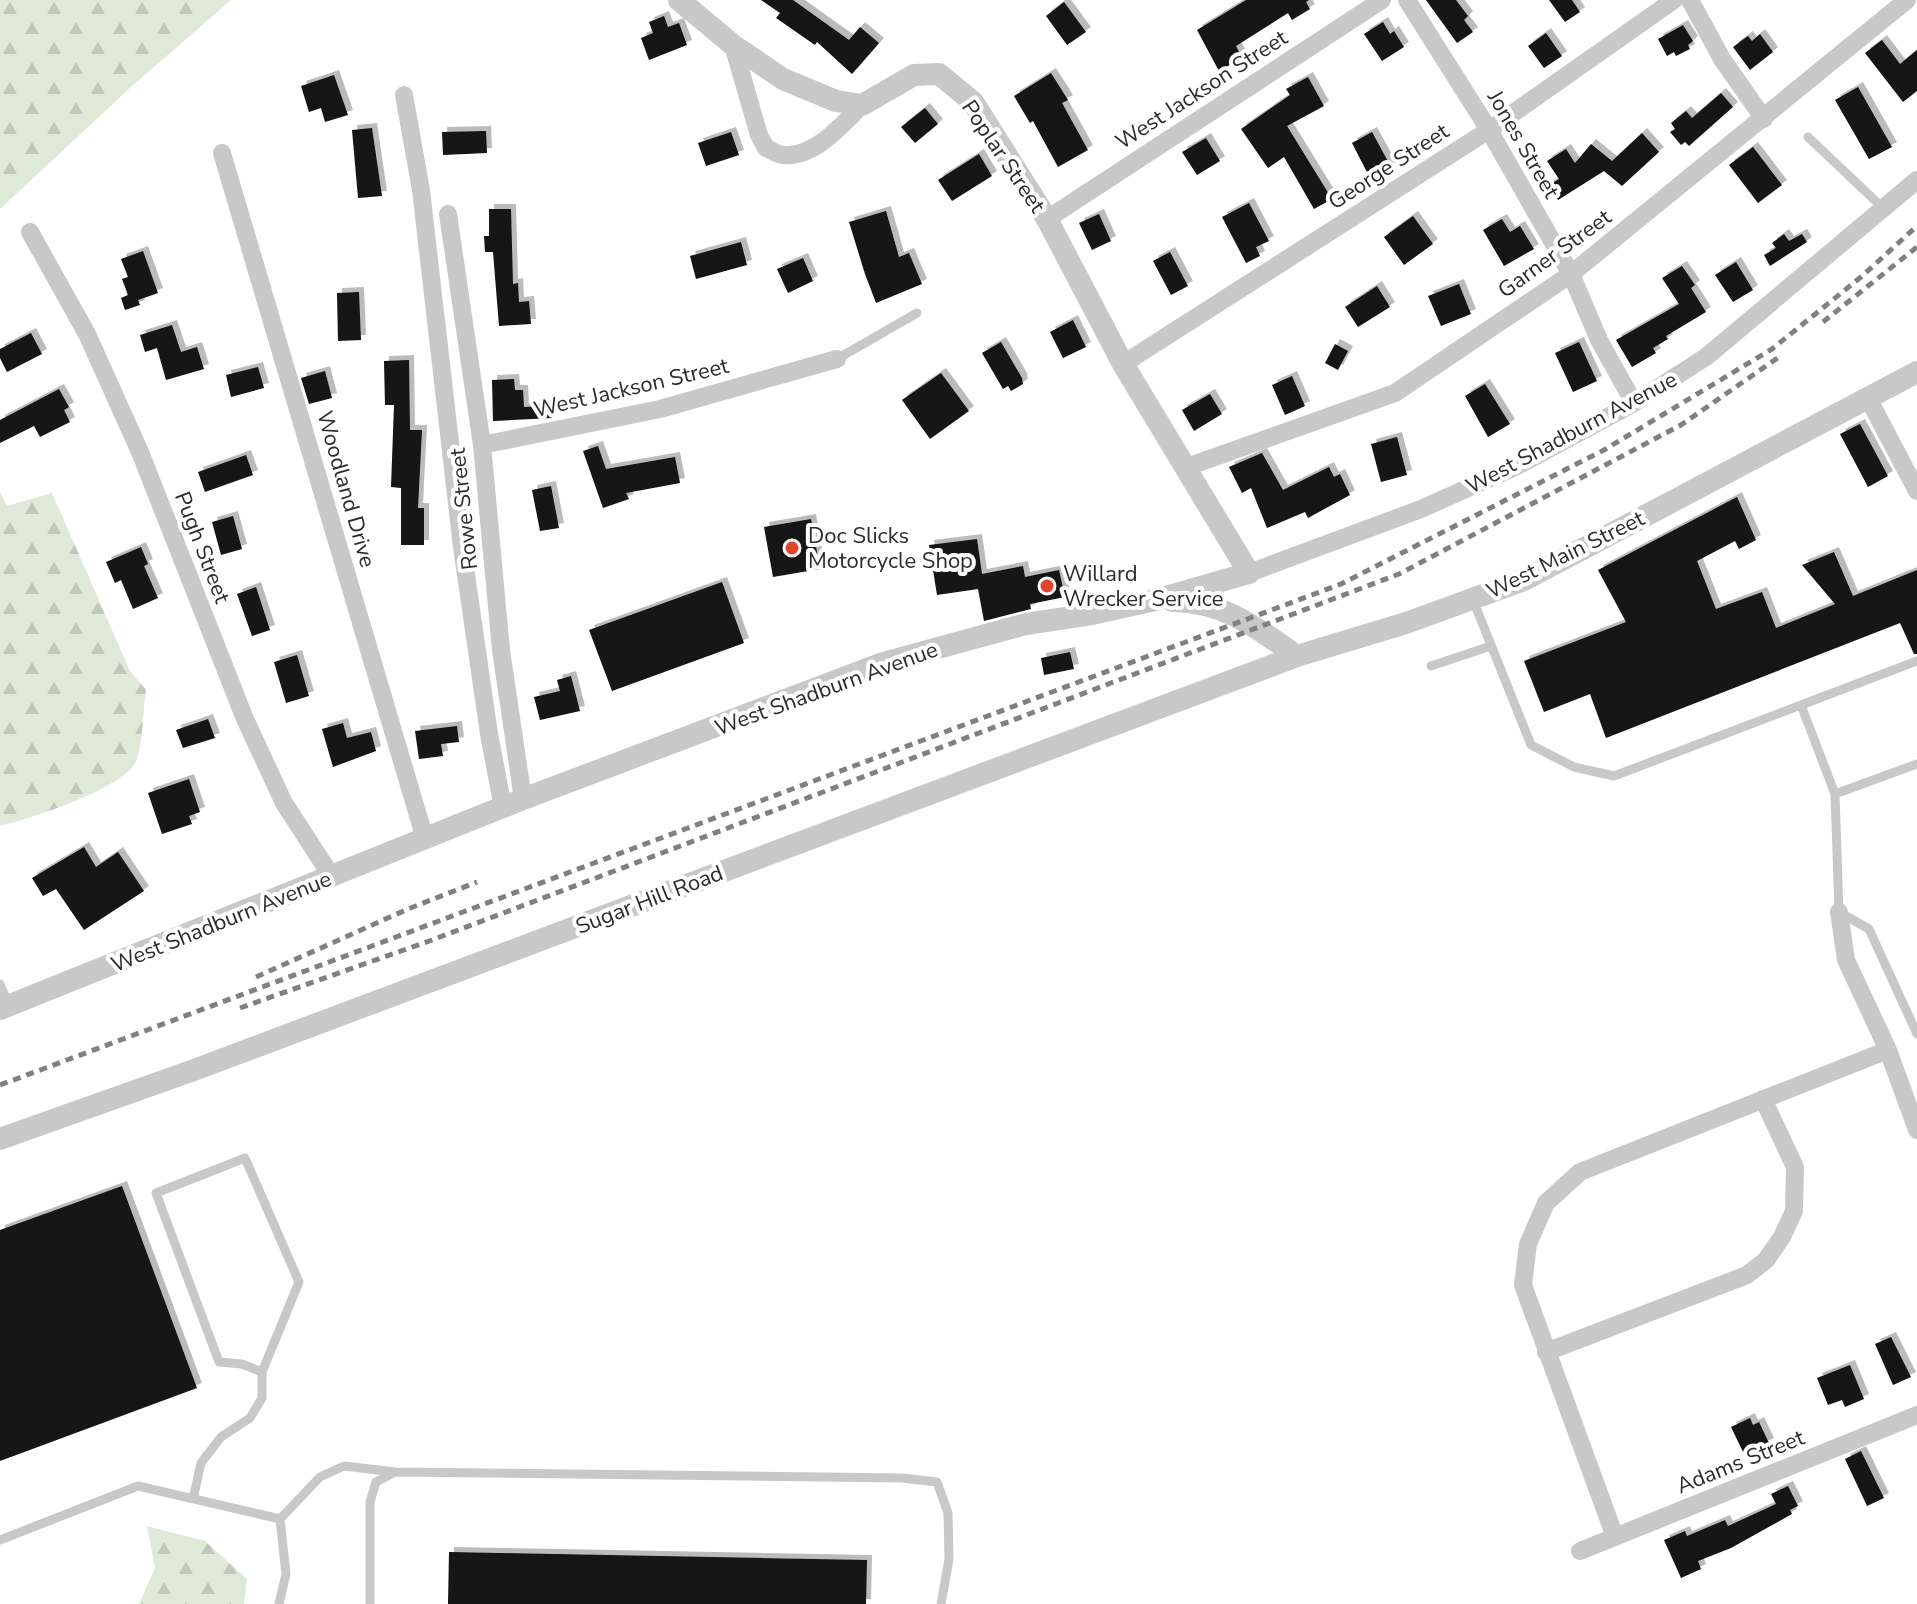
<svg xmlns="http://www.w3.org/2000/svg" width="1917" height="1604" font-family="'Nunito Sans',sans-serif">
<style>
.forest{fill:url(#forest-firs)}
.building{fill:#121212;filter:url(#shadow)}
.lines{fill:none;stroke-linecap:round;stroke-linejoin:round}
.service{stroke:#c8c8c8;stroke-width:9}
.minor{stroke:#c8c8c8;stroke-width:18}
.tertiary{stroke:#c8c8c8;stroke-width:22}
.rail{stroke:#808080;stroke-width:5;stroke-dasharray:8 6;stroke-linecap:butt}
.poi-dot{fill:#e2442d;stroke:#fff;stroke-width:3}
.labels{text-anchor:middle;stroke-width:8;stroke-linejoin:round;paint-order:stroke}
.street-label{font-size:22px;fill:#2b2b2b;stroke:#fff}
.poi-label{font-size:22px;fill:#2b2b2b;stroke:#fff;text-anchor:start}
</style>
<defs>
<pattern id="forest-firs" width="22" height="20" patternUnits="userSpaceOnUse" patternTransform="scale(2)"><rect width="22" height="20" fill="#dee9d8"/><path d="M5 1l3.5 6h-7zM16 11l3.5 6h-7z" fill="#bfc8ba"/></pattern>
<filter id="shadow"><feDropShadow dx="5" dy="-5" stdDeviation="0" flood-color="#0004"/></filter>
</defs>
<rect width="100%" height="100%" fill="#fff"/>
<path class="forest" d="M0,0H231L132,86L0,209Z
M0,492L7,506L52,493L130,671L146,690C143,710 143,741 137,759C126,789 31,818 0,826Z
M147,1526L205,1541L247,1579L244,1604H139L155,1568Z"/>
<path class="building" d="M761,0H793L849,40L860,27L879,43L852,74L817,42L815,45L776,18L780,13Z
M1246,0H1309L1306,2L1310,9L1292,20L1288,13L1236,46L1242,58L1219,71L1197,30Z
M1426,0H1456L1468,16L1464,20L1473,32L1457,43Z
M1549,0H1572L1580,12L1565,22Z
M1064,2L1086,32L1067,45L1046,16Z
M664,16L668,27L679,23L687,45L649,60L641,38L653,33L649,22Z
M1383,22L1390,34L1394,31L1404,47L1382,61L1364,34Z
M1683,25L1693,41L1688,45L1690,49L1676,56L1674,52L1667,56L1658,39Z
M1546,33L1562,56L1544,68L1528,46Z
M1760,34L1773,52L1750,70L1733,47L1748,36L1752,41Z
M1882,40L1900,64L1917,50V91L1903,102L1865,53Z
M1051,73L1068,100L1062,103L1088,150L1058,167L1033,121L1030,123L1014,96Z
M334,75L348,115L325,122L321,108L309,112L301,86Z
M1308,77L1324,106L1287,126L1332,199L1314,209L1284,157L1268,168L1241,129L1290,95L1286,89Z
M1858,87L1892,147L1869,159L1835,100Z
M1721,93L1733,107L1689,146L1685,142L1681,145L1670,132L1675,129L1671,123L1686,111L1692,118Z
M925,108L938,124L915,143L901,127Z
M372,128L382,196L358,198L352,130Z
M486,131L487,153L443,155L442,132Z
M731,132L739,155L706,166L698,143Z
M1372,132L1391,167L1370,178L1352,143Z
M1642,133L1659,152L1622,186L1604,171L1558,200L1548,186L1559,179L1547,161L1566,149L1575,163L1591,144L1612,161Z
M1206,138L1220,161L1197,175L1182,152Z
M1753,147L1782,185L1758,203L1729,165Z
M979,154L992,176L952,201L938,180Z
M1249,203L1269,241L1256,247L1260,256L1246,263L1222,217Z
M489,209H511L513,284L518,283L519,302L529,301L531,324L499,326L493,252H485L484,236H489Z
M886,211L899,257L909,253L922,284L876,303L865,274L849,222Z
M1099,214L1111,241L1092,250L1079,223Z
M1413,216L1433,244L1404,265L1384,237Z
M1502,219L1510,232L1520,226L1534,249L1504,266L1483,230Z
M1784,234L1789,241L1802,234L1807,242L1770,266L1764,255L1776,248L1772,243Z
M741,242L747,265L696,279L690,256Z
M143,251L158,293L138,300L140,305L125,310L121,298L128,295L122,279L128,277L121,259Z
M1170,252L1188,286L1171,295L1153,261Z
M803,258L813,281L788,293L777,269Z
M1736,262L1753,290L1733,302L1715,275Z
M1682,266L1695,285L1691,288L1706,312L1666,336L1668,339L1653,348L1656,353L1632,367L1616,340L1679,304L1662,278Z
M1459,284L1471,314L1441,326L1428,296Z
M1377,286L1390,307L1358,327L1345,307Z
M359,292L361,340L338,341L337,293Z
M1073,320L1086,347L1063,358L1050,332Z
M172,325L181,352L197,347L204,369L166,380L157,348L145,352L140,335Z
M31,333L42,354L7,372L0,358V349Z
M1001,342L1022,378L1023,384L1011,391L1008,386L1003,389L982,353Z
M1579,342L1597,381L1573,392L1555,353Z
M1335,344L1348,351L1338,370L1325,363Z
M409,360L410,430H422L418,508H424V545H401V488L391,487L394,405H385L384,361Z
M258,367L264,388L231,397L226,375Z
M325,371L332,398L309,404L301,378Z
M941,373L969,411L930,439L902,400Z
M1292,376L1305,406L1285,415L1272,385Z
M514,379L515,390H523L524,407L552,406V418L493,421L492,380Z
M1485,384L1510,424L1488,437L1465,396Z
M59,389L69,407L64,410L70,422L40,437L34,426L0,443V420Z
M1210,394L1222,414L1194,431L1182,410Z
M1860,424L1888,476L1868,487L1840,434Z
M1397,437L1407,475L1381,482L1371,444Z
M598,446L606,469L675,457L680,483L626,493L629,499L603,508L583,451Z
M1262,453L1283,490L1329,467L1334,477L1340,474L1350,495L1308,518L1305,512L1267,528L1251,488L1242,493L1229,467Z
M246,455L253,475L205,492L198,472Z
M551,486L559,528L540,531L532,490Z
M1737,497L1756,540L1739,549L1735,541L1697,561L1716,609L1762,592L1776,628L1835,604L1802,565L1834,552L1853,596L1917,570V654H1914L1900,623L1606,738L1590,694L1544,712L1524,661L1626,622L1598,570Z
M233,516L242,549L221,555L212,522Z
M811,519L820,569L773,577L764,527Z
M977,539L982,574L1023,566L1025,577L1059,570L1065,597L1030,604L1031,609L984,621L978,589L937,595L929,545Z
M141,547L148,564L144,566L158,598L133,609L121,580L115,583L106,562Z
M722,582L744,643L612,691L589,630Z
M256,587L270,630L252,636L237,594Z
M1070,652L1074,669L1044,675L1041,658Z
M297,655L309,696L286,703L274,662Z
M571,676L580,711L540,720L534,697L560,691L557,680Z
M208,719L215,738L183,748L176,730Z
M343,723L347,738L371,732L376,751L333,767L322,729Z
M457,726L459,742L441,744L443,756L419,759L415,731Z
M189,779L200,812L189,816L192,824L162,834L148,793Z
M84,847L96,867L118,852L144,891L84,930L56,889L43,896L32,878Z
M122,1186L197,1388L0,1461V1230Z
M1891,1337L1911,1377L1893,1385L1875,1344Z
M1850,1365L1864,1399L1845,1407L1842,1400L1828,1405L1817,1378Z
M1750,1418L1753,1425L1759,1422L1769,1443L1744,1454L1731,1427Z
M1861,1451L1884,1498L1867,1506L1845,1459Z
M1788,1486L1798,1506L1790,1510L1792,1514L1731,1548L1698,1561L1701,1569L1681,1578L1664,1540L1685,1531L1687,1536L1725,1520L1728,1526L1776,1504L1771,1494Z
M449,1552L867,1560L866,1604H448Z"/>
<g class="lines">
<path class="service" d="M1808,137L1884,209
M837,359L917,313
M1473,600L1531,745L1574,767L1614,776L1801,705L1835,794L1839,912L1869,929L1917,1034
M1431,666L1491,646
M1801,705L1917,661
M1835,794L1917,764
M0,984L9,1006
M193,1499L201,1463L221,1437L250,1418L262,1398V1372L242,1364L219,1362L156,1193L245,1158L299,1282L262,1372
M280,1519L320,1477L344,1466L395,1472
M0,1540L138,1486L280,1519
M279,1604L286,1574L280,1519
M370,1604V1502L376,1482L395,1472L902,1478L937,1482L948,1513L949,1559L941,1604"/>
<path class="minor" d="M1407,0L1489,130L1571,274L1599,340L1634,403
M1690,0L1722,59L1764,119
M733,45L759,135L766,148C771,150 778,155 784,155C814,158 843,124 862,105
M404,95L421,190L462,547L489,734L503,808
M222,153L425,839
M448,214L482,445L501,650L523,799
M1047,219L1382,0
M30,232L87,334L140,452L245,719L284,803L332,877
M1123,364L1489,130L1674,0
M1868,398L1917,491
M482,445L660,409L837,359
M1184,468L1395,393L1571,274L1907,0
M1249,573L1421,509L1515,467L1634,403L1706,357L1917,180
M1839,912L1846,960L1888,1050L1917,1130
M1546,1352L1747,1275L1766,1260L1782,1237L1794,1211L1795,1167L1763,1099
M1615,1537L1523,1285L1528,1244L1546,1203L1580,1172L1888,1050
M1580,1551L1917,1415"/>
<path class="tertiary" d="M1173,601C1225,602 1255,627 1297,656
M0,1009L523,799L883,663L1026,624L1092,614L1155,600L1249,573L1123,364L1047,219L973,102L939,74L914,75L862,105L836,101L783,79L733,45L679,0
M0,1139L194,1070L1297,656L1406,623L1524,580L1917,372"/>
<path class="rail" d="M1823,322L1917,247
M256,977L408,909L477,882
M240,1008L432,940L1399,574L1681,425L1779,357
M0,1085L1341,584L1604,450L1772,349L1861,277L1917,226"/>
</g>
<g class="poi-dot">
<circle cx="792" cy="548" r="8"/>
<circle cx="1047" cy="586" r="8"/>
</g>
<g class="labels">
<g class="street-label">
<text transform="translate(1201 89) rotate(-33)" y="8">West Jackson Street</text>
<text transform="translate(1524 144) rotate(60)" y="8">Jones Street</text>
<text transform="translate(1004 156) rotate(56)" y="8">Poplar Street</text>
<text transform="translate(1388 166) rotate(-33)" y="8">George Street</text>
<text transform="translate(1554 253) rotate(-36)" y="8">Garner Street</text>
<text transform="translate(631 387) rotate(-13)" y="8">West Jackson Street</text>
<text transform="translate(1571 432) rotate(-28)" y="8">West Shadburn Avenue</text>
<text transform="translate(347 489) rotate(74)" y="8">Woodland Drive</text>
<text transform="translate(463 509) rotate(-96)" y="8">Rowe Street</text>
<text transform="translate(203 547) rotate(69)" y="8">Pugh Street</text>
<text transform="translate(1565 554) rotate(-26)" y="8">West Main Street</text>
<text transform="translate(826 688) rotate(-20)" y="8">West Shadburn Avenue</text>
<text transform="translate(649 899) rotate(-21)" y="8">Sugar Hill Road</text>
<text transform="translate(221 921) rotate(-22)" y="8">West Shadburn Avenue</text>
<text transform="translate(1740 1461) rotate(-22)" y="8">Adams Street</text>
</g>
<g class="poi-label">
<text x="808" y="543">Doc Slicks<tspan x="808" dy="25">Motorcycle Shop</tspan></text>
<text x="1063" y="581">Willard<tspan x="1063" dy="25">Wrecker Service</tspan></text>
</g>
</g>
</svg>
